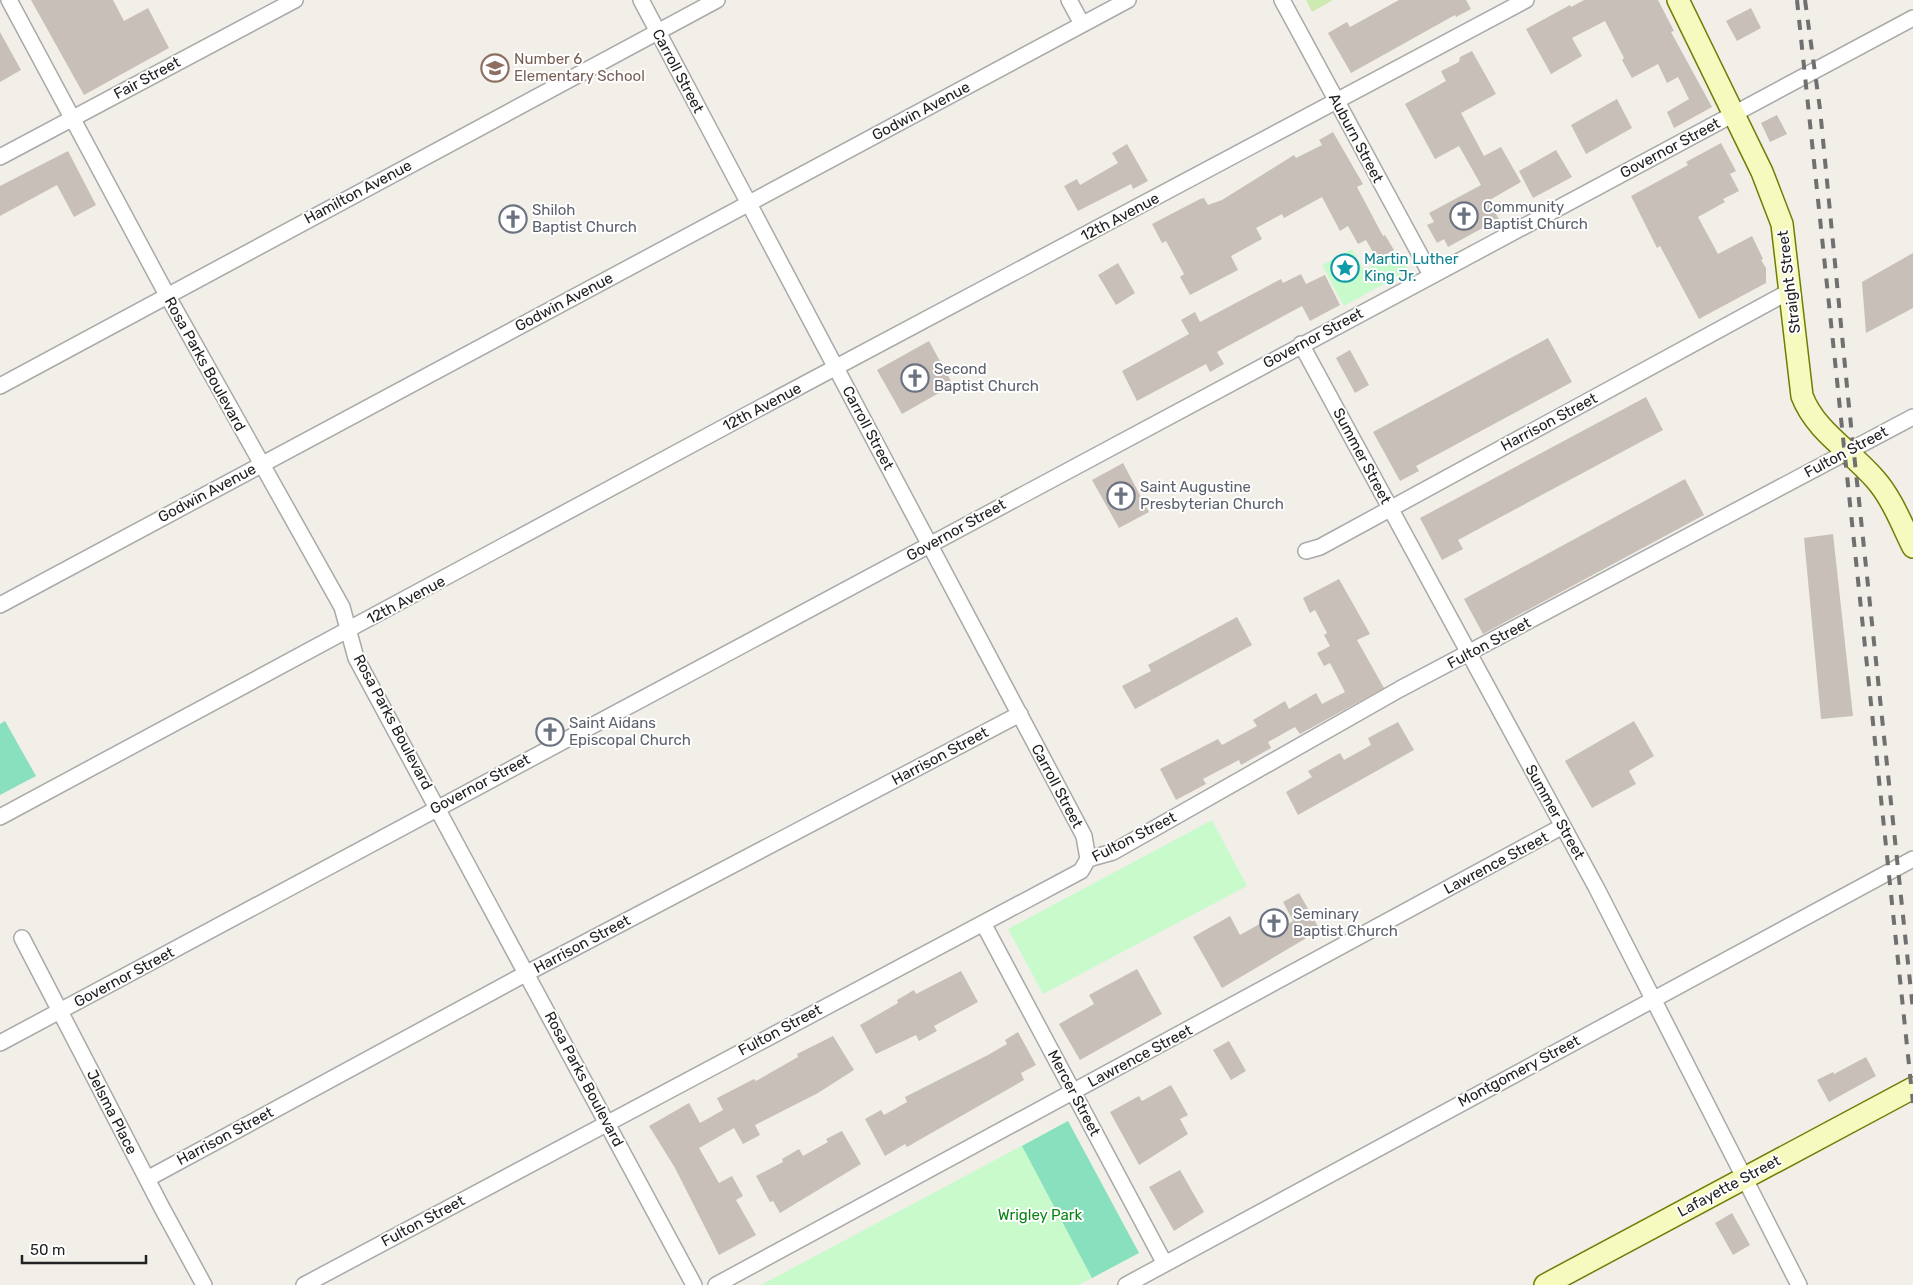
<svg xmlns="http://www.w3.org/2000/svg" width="1913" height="1285" font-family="Rubik,sans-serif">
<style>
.grass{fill:#cdebb0}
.park{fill:#c8facc}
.pitch{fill:#88e0be}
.building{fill:#c7bfb8}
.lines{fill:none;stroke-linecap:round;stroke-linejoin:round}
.street-casing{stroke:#a9a9a9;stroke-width:18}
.secondary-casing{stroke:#707d05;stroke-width:24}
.street{stroke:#fff;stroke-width:15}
.secondary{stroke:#f7fabf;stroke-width:21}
.rail{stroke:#707070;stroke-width:4;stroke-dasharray:10 10;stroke-linecap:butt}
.labels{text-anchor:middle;stroke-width:4;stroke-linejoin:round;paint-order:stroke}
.education-label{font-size:15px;fill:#785e54;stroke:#fff;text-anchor:start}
.street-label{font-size:15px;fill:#222;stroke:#fff}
.worship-label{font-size:15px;fill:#5b616d;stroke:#fff;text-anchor:start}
.culture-label{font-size:15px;fill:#0d838f;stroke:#fff;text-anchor:start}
.park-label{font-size:15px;fill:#0c8416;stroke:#fff}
</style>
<rect width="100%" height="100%" fill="#f2efe9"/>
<path class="grass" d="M1306,0H1333L1312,12Z"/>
<path class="park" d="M1352,249L1364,270L1398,251L1409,270L1344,306L1322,265Z
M1212,820L1247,886L1043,994L1008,929Z
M1068,1121L1139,1253L1079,1285H761Z"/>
<path class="pitch" d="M5,721L36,776L0,795V724Z
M1068,1121L1139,1253L1092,1278L1022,1146Z"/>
<path class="building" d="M31,0H113L124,21L148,8L169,48L84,95Z
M1399,0H1466L1471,9L1456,17L1455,15L1351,73L1328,33L1347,22L1350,27Z
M1584,0H1658L1674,31L1671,32L1712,107L1674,128L1667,112L1689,99L1678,77L1667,83L1658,64L1632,78L1622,60L1624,58L1605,21L1572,38L1582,56L1551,74L1526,29L1570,5L1571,7Z
M1751,8L1761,28L1737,41L1726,21Z
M0,32L21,70L0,82Z
M1472,51L1496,94L1461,113L1484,156L1501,147L1521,182L1488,201L1499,219L1448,247L1444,239L1437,243L1427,225L1434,222L1429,213L1481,185L1459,146L1435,159L1405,104L1446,81L1441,71L1459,62L1460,57Z
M1617,99L1632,128L1586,154L1571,125Z
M1777,115L1787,134L1770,142L1761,123Z
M1333,132L1363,184L1357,187L1383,236L1385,235L1394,250L1377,259L1366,240L1358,244L1348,226L1340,231L1322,197L1284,218L1282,214L1256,228L1262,239L1231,256L1238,270L1190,295L1180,277L1184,274L1166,241L1162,243L1152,224L1200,199L1204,198L1208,205L1222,200L1294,155L1296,158L1322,145L1319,140Z
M1721,143L1736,171L1730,174L1739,191L1723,199L1725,202L1698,217L1718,254L1752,236L1763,259L1761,260L1766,268V283L1699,319L1660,246L1657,248L1631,196L1688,165L1686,162Z
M1127,144L1148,181L1133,189L1131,184L1078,211L1064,186L1077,179L1080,185L1118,163L1112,153Z
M1556,150L1572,177L1533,198L1519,171Z
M68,151L96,205L74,217L57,185L0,216V186Z
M1913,253V308L1866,333L1862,282Z
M1118,263L1135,293L1116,305L1098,275Z
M1301,274L1306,284L1325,275L1340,305L1310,321L1302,306L1217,352L1224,364L1210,372L1206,364L1137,401L1122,371L1189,334L1181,320L1195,312L1200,322L1281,279L1283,283Z
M1548,338L1572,382L1416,466L1419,471L1400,481L1373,432Z
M929,341L953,385L902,414L877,370Z
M1350,350L1369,385L1355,393L1336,358Z
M1646,397L1663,430L1458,540L1463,549L1442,560L1420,518Z
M1123,463L1149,512L1119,528L1092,480Z
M1685,479L1704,515L1483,634L1464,599Z
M1833,534L1853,716L1821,719L1804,538Z
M1339,579L1370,634L1357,640L1384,688L1300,734L1295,727L1268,742L1271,748L1241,765L1239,760L1203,779L1206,784L1176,800L1160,769L1218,739L1222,745L1257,726L1253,720L1285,701L1289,709L1316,693L1322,704L1345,692L1330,663L1324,666L1317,653L1330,646L1324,635L1327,633L1315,610L1310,613L1303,598Z
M1237,617L1252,645L1135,709L1122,686L1151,671L1148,665Z
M1634,721L1654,756L1629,771L1636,784L1592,808L1565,761Z
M1398,722L1414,750L1298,815L1286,792L1312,777L1308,771L1340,753L1344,760L1371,745L1368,738Z
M1299,893L1320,930L1222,988L1193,937L1230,916L1240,935L1263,922L1269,935L1293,921L1283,902Z
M1137,969L1162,1014L1080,1060L1059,1024L1094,1004L1089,995Z
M961,971L978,1002L934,1026L937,1031L919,1041L916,1035L876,1054L860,1025L898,1003L897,1000L914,990L916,994Z
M1018,1032L1036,1065L1021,1073L1024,1080L907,1147L905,1144L885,1156L865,1119L881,1110L884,1115L907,1102L905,1097L988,1055L1007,1044L1005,1040Z
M833,1036L854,1070L818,1093L755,1125L760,1135L743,1144L734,1128L699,1148L719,1183L732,1176L743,1196L736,1200L756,1235L719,1255L675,1168L649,1126L689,1103L700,1123L723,1110L717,1098L754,1079L756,1081L798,1057L797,1054Z
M1229,1041L1246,1071L1231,1080L1213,1050Z
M1866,1057L1876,1076L1829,1102L1817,1080L1833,1072L1834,1074Z
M1171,1085L1188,1115L1180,1119L1188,1134L1139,1165L1110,1112L1139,1096L1142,1101Z
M842,1131L861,1164L780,1213L773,1201L770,1202L756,1176L783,1162L782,1159L799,1149L803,1156L828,1142L826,1139Z
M1180,1170L1204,1212L1174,1231L1149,1187Z
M1732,1213L1750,1245L1733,1255L1715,1223Z"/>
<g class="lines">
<g class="street-casing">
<path id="street" d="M9,0L167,295L342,607L356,658L694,1285
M641,0L1084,836L1088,859
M1069,0L1082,24
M1282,0L1431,275
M0,157L295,0
M1301,344L1596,887L1799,1285
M0,386L717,0
M1306,551L1320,547L1790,291
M0,605L1128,0
M0,817L780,397L1526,0
M983,923L1165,1264
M22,938L162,1208L204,1285
M0,1043L1913,18
M147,1179L527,973L1020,714
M304,1285L1081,871L1088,859L1113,852L1400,689L1913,417
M716,1285L1563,826
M1126,1285L1913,859"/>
</g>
<g class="secondary-casing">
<path id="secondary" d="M1678,0L1762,172L1782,224L1802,396C1816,432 1850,450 1875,479C1892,498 1902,525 1913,547
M1545,1285L1913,1088"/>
</g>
<use href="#street" class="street"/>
<use href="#secondary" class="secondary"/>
<path class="rail" d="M1797,0L1913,1103
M1805,0L1820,109L1848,397L1913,1010"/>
</g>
<defs>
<g id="school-ring" transform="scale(1.4375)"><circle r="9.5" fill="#fff" stroke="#8d6e63" stroke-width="1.5"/><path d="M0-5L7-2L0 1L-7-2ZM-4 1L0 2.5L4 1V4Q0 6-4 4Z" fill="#8d6e63"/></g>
<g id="church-ring" transform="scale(1.4375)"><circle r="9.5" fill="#fff" stroke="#6b7280" stroke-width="1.5"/><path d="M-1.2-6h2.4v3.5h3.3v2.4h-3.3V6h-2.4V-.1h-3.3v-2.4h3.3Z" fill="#6b7280"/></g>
<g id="sight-ring" transform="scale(1.4375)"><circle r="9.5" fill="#fff" stroke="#0f9aa8" stroke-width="1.5"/><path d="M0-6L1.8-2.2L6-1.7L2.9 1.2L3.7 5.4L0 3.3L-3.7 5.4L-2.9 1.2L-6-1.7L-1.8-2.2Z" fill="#0f9aa8"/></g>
</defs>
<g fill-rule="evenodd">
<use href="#school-ring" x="495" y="68"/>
<use href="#church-ring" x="1464" y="216"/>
<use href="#church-ring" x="513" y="219"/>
<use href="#sight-ring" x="1345" y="268"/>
<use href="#church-ring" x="915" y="378"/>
<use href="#church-ring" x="1121" y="496"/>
<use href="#church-ring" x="550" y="732"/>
<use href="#church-ring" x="1274" y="923"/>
</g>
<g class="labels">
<g class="education-label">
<text x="514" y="64">Number 6<tspan x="514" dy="17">Elementary School</tspan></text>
</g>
<g class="street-label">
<text transform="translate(678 71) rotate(62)" y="5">Carroll Street</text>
<text transform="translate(147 78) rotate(-28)" y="5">Fair Street</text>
<text transform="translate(921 111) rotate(-28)" y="5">Godwin Avenue</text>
<text transform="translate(1356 138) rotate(62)" y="5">Auburn Street</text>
<text transform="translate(1670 148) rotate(-28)" y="5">Governor Street</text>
<text transform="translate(358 192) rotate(-28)" y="5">Hamilton Avenue</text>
<text transform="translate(1120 217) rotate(-28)" y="5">12th Avenue</text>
<text transform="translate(1789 282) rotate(-97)" y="5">Straight Street</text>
<text transform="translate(564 302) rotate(-28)" y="5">Godwin Avenue</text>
<text transform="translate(1313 338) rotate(-28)" y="5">Governor Street</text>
<text transform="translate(205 364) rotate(61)" y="5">Rosa Parks Boulevard</text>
<text transform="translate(762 407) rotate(-28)" y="5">12th Avenue</text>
<text transform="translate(1549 422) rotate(-28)" y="5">Harrison Street</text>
<text transform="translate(868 428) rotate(62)" y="5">Carroll Street</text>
<text transform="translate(1846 452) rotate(-28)" y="5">Fulton Street</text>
<text transform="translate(1362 456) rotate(62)" y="5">Summer Street</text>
<text transform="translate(207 493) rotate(-28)" y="5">Godwin Avenue</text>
<text transform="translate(956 530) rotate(-29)" y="5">Governor Street</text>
<text transform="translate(406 600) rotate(-28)" y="5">12th Avenue</text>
<text transform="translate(1489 643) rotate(-28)" y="5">Fulton Street</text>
<text transform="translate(393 722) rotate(62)" y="5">Rosa Parks Boulevard</text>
<text transform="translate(940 756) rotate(-28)" y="5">Harrison Street</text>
<text transform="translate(480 784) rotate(-28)" y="5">Governor Street</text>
<text transform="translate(1057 786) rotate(62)" y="5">Carroll Street</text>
<text transform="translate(1555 812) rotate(61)" y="5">Summer Street</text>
<text transform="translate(1134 837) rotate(-27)" y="5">Fulton Street</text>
<text transform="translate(1496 863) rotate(-28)" y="5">Lawrence Street</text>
<text transform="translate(582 944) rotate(-28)" y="5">Harrison Street</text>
<text transform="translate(124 977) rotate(-28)" y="5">Governor Street</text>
<text transform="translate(780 1030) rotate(-28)" y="5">Fulton Street</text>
<text transform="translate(1140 1056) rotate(-28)" y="5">Lawrence Street</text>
<text transform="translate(1519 1071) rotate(-28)" y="5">Montgomery Street</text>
<text transform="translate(584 1079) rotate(62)" y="5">Rosa Parks Boulevard</text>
<text transform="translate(1074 1093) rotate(62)" y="5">Mercer Street</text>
<text transform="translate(112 1112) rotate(63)" y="5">Jelsma Place</text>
<text transform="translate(225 1136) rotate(-28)" y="5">Harrison Street</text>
<text transform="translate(1729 1186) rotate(-28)" y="5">Lafayette Street</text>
<text transform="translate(423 1221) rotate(-28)" y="5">Fulton Street</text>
</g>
<g class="worship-label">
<text x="1483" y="212">Community<tspan x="1483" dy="17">Baptist Church</tspan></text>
<text x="532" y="215">Shiloh<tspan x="532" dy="17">Baptist Church</tspan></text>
<text x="934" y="374">Second<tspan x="934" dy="17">Baptist Church</tspan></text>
<text x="1140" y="492">Saint Augustine<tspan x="1140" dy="17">Presbyterian Church</tspan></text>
<text x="569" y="728">Saint Aidans<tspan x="569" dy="17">Episcopal Church</tspan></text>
<text x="1293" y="919">Seminary<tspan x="1293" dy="17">Baptist Church</tspan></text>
</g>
<g class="culture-label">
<text x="1364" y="264">Martin Luther<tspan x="1364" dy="17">King Jr.</tspan></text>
</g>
<g class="park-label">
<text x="1040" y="1220">Wrigley Park</text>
</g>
</g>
<path d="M22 1255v8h124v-8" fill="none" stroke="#222222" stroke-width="2.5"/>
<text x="30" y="1255" font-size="15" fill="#222222" stroke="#ffffff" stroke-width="4" paint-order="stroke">50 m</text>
</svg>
